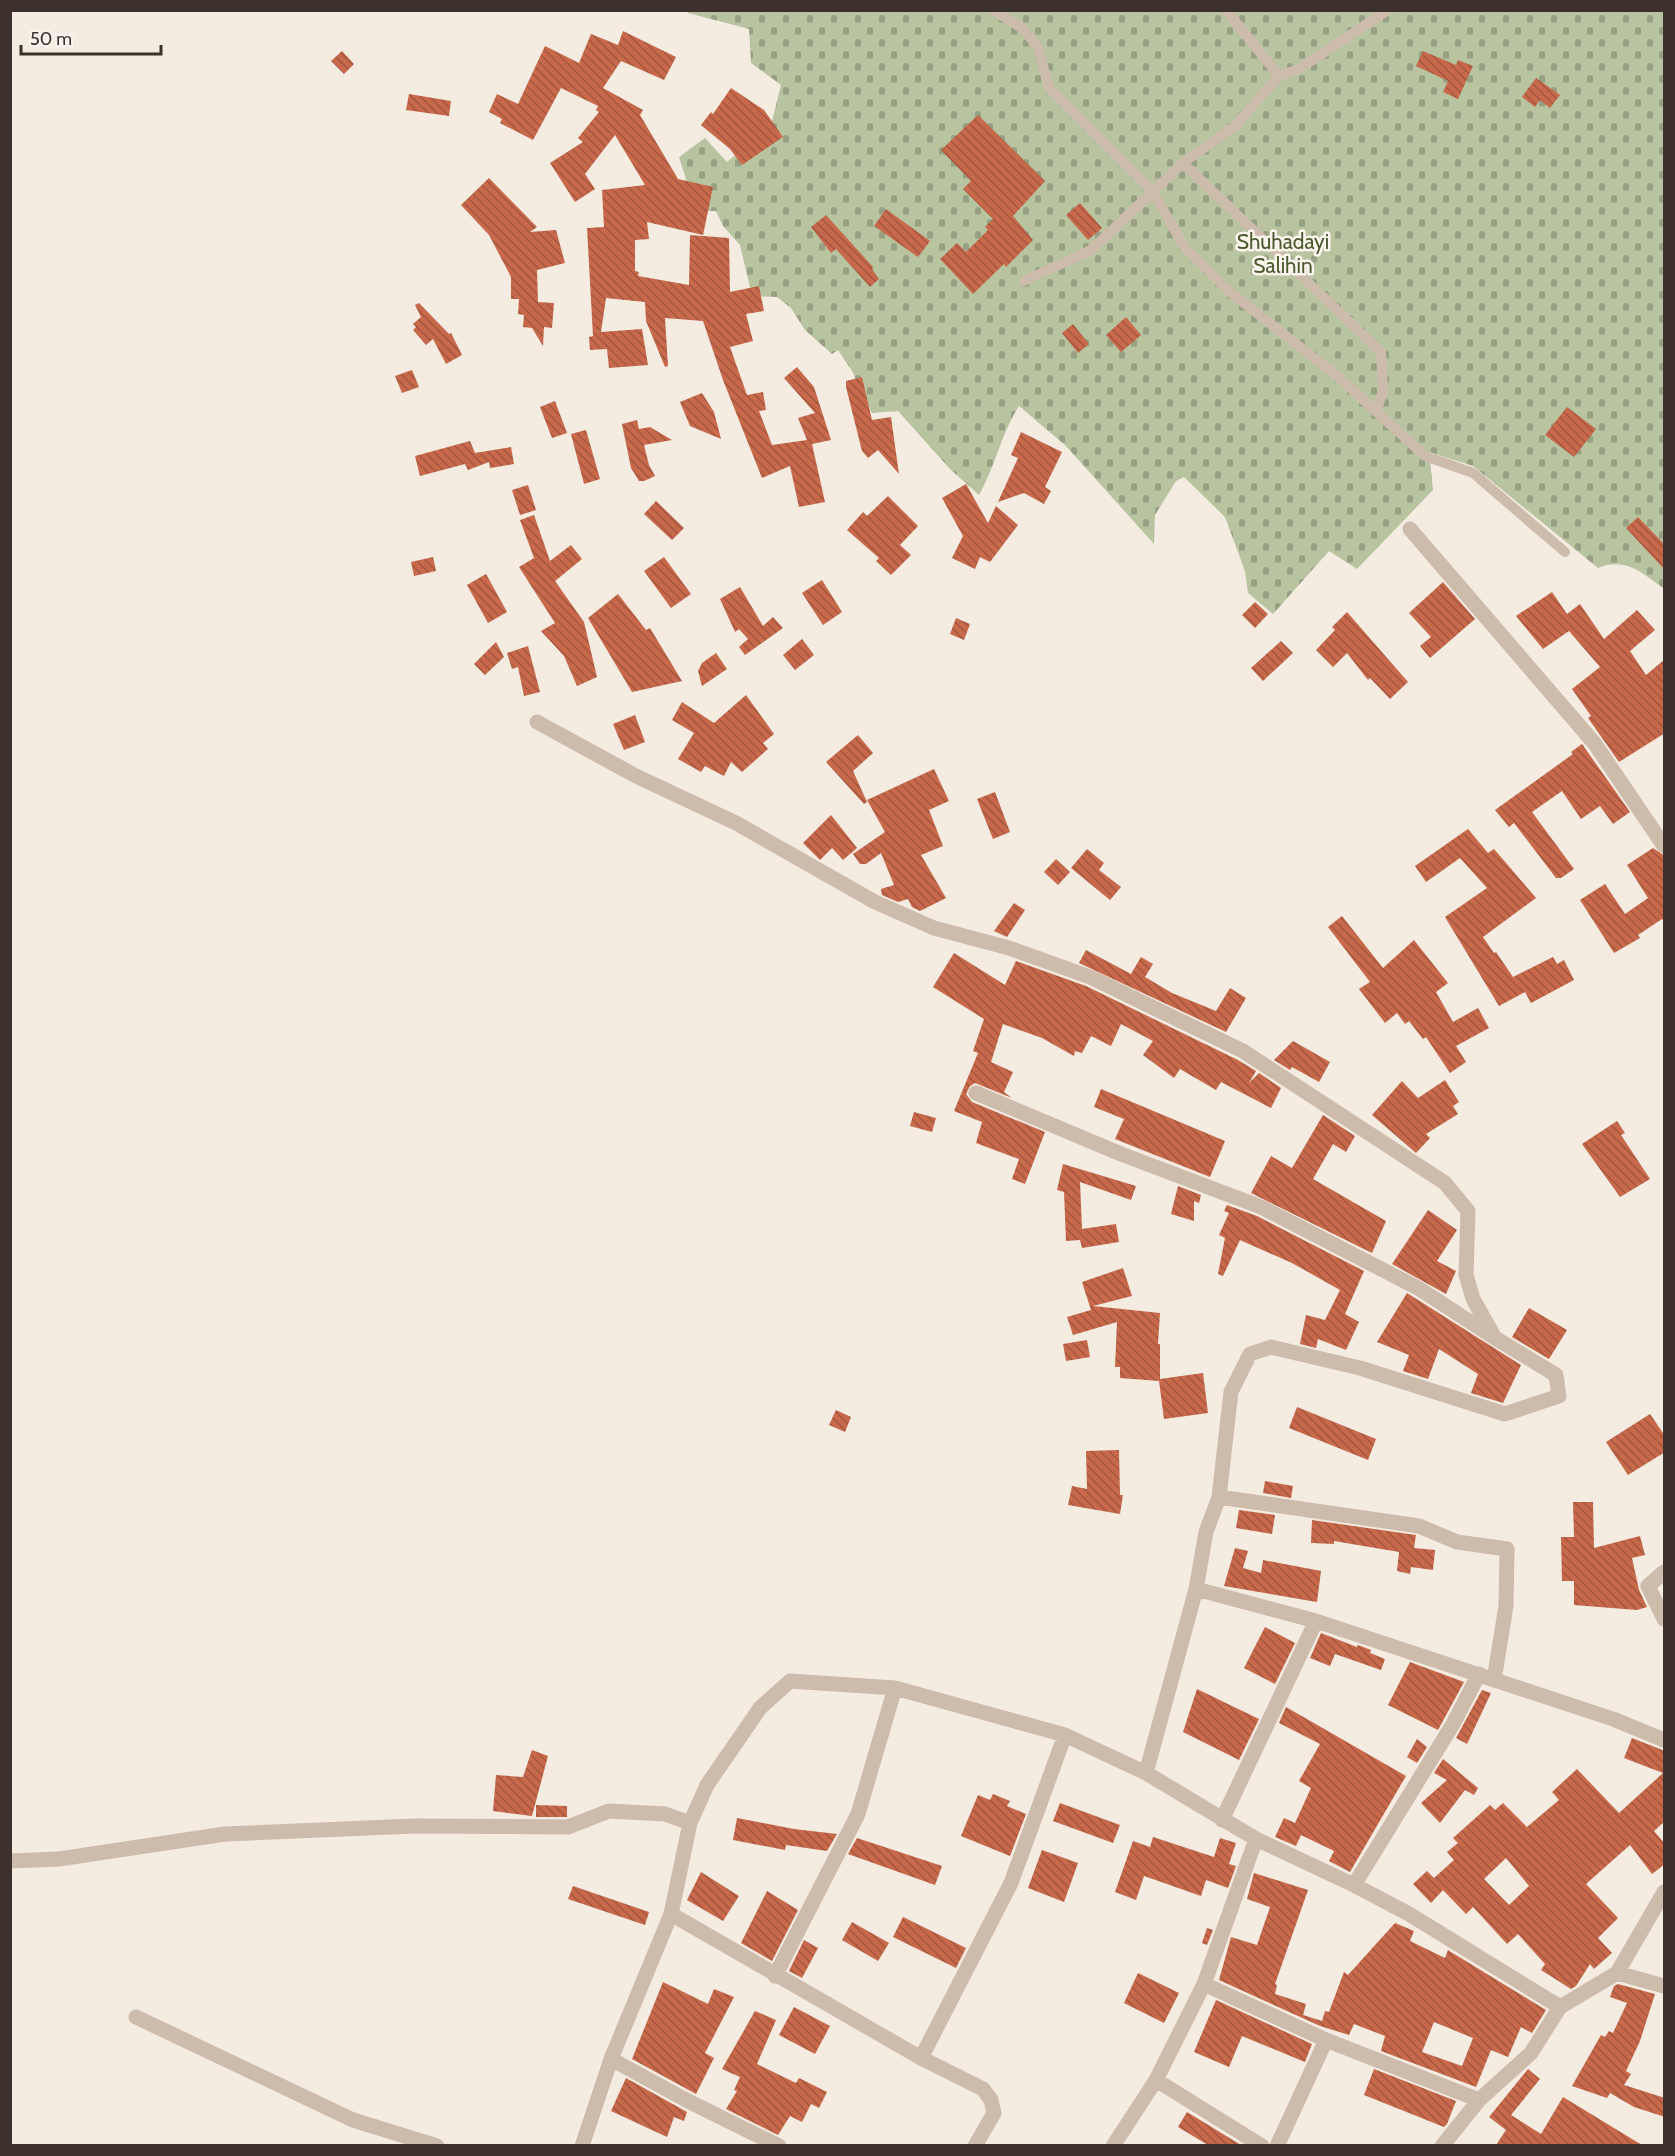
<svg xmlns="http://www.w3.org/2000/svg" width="1675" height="2156" font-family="Cabin,sans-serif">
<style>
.cemetery{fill:url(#cemetery-stones)}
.building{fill:url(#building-back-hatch);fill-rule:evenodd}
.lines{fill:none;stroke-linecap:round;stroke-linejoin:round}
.service{stroke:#cdbbac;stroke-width:10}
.minor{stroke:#cdbbac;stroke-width:15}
.labels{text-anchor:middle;stroke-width:5;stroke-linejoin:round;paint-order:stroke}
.park-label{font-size:21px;fill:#4a5a2e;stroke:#fbf5ee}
</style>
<defs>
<pattern id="cemetery-stones" width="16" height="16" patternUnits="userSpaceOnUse" patternTransform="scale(1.5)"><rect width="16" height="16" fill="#b8c4a0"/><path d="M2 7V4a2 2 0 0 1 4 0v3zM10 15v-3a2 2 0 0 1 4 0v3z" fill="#97a083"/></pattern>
<pattern id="building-back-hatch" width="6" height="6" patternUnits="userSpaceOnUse" patternTransform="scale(1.5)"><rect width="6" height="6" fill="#c8694b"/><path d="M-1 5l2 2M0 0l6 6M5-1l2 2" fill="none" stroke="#a4573f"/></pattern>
</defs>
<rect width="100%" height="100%" fill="#f4ebe1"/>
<path class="cemetery" d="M688,11H1664V589C1643,573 1625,557 1598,568L1473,466L1429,452L1433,490L1357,569L1329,551L1273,614L1248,593L1245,571L1225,517L1184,477L1176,481L1155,515L1154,544L1066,446L1019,406C1001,434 995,467 979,495L950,469L898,411L872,413L852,371L838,350L832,354L805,330L791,308L777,297L752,296L740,245L723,226L716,211H696L679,157L705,138L727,162L771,125L781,85L751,63L749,29L688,13Z"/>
<path class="building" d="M623,31L676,57L664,80L621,61L603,88L643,110L640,115L678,179L713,187L703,235L647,222L649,239L635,240V271L639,272L638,276L689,285L690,235L729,238L730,292L759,286L764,311L746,314L753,341L730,347L747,395L763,392L766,410L759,411L772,445L807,440L798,418L815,413L784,378L797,367L814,387L831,440L812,444L825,502L799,507L790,466L762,478L723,380L703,321L665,318L668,366L665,367L646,321L645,302L606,298L601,332L642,329L648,365L609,368L607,349L590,350L589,337L593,336L587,228L604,227L602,190L645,185L615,135L585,174L595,189L575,202L550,163L583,142L578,138L599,112L596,110L598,106L561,88L533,140L500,123L502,119L489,112L497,94L518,104L545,46L579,63L591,34L618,45Z
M342,51L354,64L344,74L331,61Z
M1423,51L1456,65L1458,60L1473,66L1458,99L1443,92L1448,81L1416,66Z
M1536,78L1560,95L1550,108L1540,100L1535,107L1522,97Z
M731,88L764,110L783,137L742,165L730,149L701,125L711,112L713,114Z
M409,94L451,101L449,116L406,110Z
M978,115L1045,181L1013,216L1033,240L1006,267L1004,264L973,294L940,259L957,243L966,252L988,230L985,227L993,219L963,189L971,181L941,150Z
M489,178L537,227L530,232L556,230L565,263L537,270L538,302L554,303L552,328L544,327L543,346L532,328L523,327L524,315L518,314L519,299H511V277L489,235L461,205Z
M1080,203L1102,228L1088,240L1066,215Z
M886,209L930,241L918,257L874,226Z
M826,215L873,267L872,269L879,279L870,287L836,249L831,253L811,227Z
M419,303L449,334L451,333L462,355L446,364L433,339L426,345L413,330L416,327L413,324L421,317L415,305Z
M1126,317L1141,335L1121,352L1106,335Z
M1073,324L1089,344L1078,353L1062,333Z
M412,370L419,387L402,393L395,376Z
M862,377L872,420L891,417L899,474L878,450L868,458L862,451L846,387V381Z
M702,393L714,412L721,439L690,426L680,402Z
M555,401L567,433L552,438L540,407Z
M1567,407L1596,429L1574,457L1545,435Z
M637,420L639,429L650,427L672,440L644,445L649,465L655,476L644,481H639L631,468L622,424Z
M586,430L600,479L584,484L571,434Z
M1021,432L1062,452L1045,487L1051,491L1044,504L1024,493L998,502L1018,458L1011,455Z
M470,441L475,453L511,447L514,464L490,468L489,462L468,470L465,464L420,476L415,456Z
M966,484L988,523L996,506L1018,525L990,562L980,557L975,569L952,558L963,536L942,498Z
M528,485L536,510L520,515L512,490Z
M888,496L918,526L900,545L911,555L891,575L876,561L879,558L847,530L863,512L867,516Z
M656,501L684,528L672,540L644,514Z
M534,515L550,561L571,545L582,559L555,581L584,622L597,677L577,686L564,656L541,631L555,623L519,567L534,558L520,520Z
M1638,517L1665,545V570L1626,528Z
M433,557L436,571L414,576L411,562Z
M664,557L691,594L671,608L644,571Z
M486,574L507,612L488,623L467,585Z
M822,580L842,612L823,625L802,593Z
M1443,582L1475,619L1430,658L1420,646L1431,637L1409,613Z
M740,587L763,626L773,617L783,628L745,655L739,647L748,639L739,629L735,632L720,599Z
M1552,592L1567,614L1580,604L1604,639L1637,610L1655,630L1630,651L1646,675L1665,659V733L1619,762L1588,718L1591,716L1572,689L1600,667L1569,631L1543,649L1516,616Z
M618,594L646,630L650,628L682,681L632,692L588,618Z
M1255,602L1268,614L1255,628L1242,615Z
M1347,612L1408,682L1390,699L1370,678L1368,680L1347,653L1333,667L1316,650L1335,630L1332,627Z
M956,618L970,624L964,640L950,634Z
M802,639L814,655L795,670L783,655Z
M1281,641L1293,653L1263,681L1251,668Z
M496,642L504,657L485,675L474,664Z
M528,646L540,692L524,696L518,667L512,669L507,653Z
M716,653L727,669L702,686L698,671L702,663Z
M746,695L774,734L763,743L768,749L742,772L731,762L724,776L705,766L701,772L678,759L694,733L672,720L682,702L714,723Z
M635,715L645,742L624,750L613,724Z
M858,735L873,753L853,771L867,802L864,804L826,762Z
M1582,744L1630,812L1613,824L1600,806L1581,819L1562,791L1532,812L1574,869L1561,878H1556L1514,823L1509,827L1495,810L1573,754L1571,752Z
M934,769L949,801L929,810L943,846L921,855L946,898L920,911L912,907L908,899L898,902L882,895L881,889L894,885L881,853L866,864H860L853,854L885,832L867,800Z
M995,792L1010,832L993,839L977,799Z
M831,815L857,848L843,860L832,848L820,860L803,843Z
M1468,829L1488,853L1494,849L1536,898L1483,937L1494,953L1496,952L1513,977L1553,957L1557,964L1564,960L1574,980L1531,1003L1525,992L1499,1006L1445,917L1487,888L1460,858L1426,882L1415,866Z
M1653,848L1665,856V923L1662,919L1638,935L1640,938L1614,953L1580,900L1605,884L1625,914L1648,898L1627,865Z
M1087,849L1104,863L1099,870L1121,887L1110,900L1071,868Z
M1056,859L1070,872L1058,885L1044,872Z
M1014,903L1025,910L1007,937L994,931Z
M1342,916L1383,968L1414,940L1448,983L1436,992L1453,1022L1478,1008L1489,1028L1456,1046L1466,1062L1450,1073L1426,1037L1423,1039L1409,1021L1405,1024L1397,1013L1385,1023L1359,989L1370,982L1328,927Z
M1086,950L1131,974L1141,957L1153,964L1145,977L1172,993L1216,1011L1230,988L1246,998L1226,1032L1079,963Z
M954,953L1005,985L1016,961L1086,986L1238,1060L1256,1071L1249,1083L1259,1073L1281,1088L1271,1108L1221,1082L1216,1090L1180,1069L1174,1078L1143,1055L1153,1041L1121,1024L1111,1046L1091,1036L1082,1053L1075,1051L1074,1056L1042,1038L1003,1024L991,1062L1013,1072L1004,1092L1012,1098L975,1083L970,1086L966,1094L972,1102L1045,1132L1025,1184L1012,1179L1019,1159L976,1143L982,1122L954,1111L978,1053L973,1051L984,1019L933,987Z
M1293,1041L1330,1062L1319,1082L1292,1067L1290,1070L1274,1060Z
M1445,1080L1459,1102L1453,1106L1458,1114L1426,1134L1430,1138L1416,1153L1372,1115L1402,1081L1418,1098Z
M1101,1089L1225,1141L1210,1177L1115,1139L1124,1119L1094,1107Z
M914,1112L936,1118L932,1132L910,1126Z
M1323,1115L1355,1136L1346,1152L1333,1144L1313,1179L1386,1221L1372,1253L1251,1193L1271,1156L1292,1168Z
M1617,1121L1625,1133L1621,1135L1650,1179L1620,1197L1582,1144Z
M1063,1164L1136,1186L1131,1200L1080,1182L1082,1229L1116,1224L1119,1242L1082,1248L1080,1240L1066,1241L1064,1192L1057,1190Z
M1178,1186L1201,1195L1199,1203L1194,1201V1221L1171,1214Z
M1227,1205L1257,1216L1364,1271L1345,1314L1359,1322L1346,1350L1318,1339L1316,1348L1300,1344L1306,1315L1325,1320L1340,1290L1292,1263L1240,1240L1223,1276L1218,1274L1225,1238L1219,1235L1229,1213L1224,1211Z
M1428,1210L1457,1230L1437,1261L1456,1271L1446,1294L1392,1264Z
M1123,1268L1132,1296L1093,1306L1160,1313L1158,1344H1160V1379L1203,1373L1208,1413L1164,1419L1159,1381L1120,1378V1367H1115L1117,1322L1073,1335L1067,1317L1091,1310L1082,1282Z
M1407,1293L1521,1365L1503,1403L1471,1393L1478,1374L1439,1349L1428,1379L1403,1371L1409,1355L1377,1342Z
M1529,1308L1567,1330L1549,1359L1512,1337Z
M1087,1340L1090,1357L1066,1361L1063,1344Z
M1297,1407L1376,1439L1368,1460L1289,1428Z
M836,1410L851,1417L845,1432L829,1425Z
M1650,1414L1665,1436V1452L1628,1475L1606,1442Z
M1119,1450L1120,1495H1123L1120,1514L1068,1505L1072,1486L1087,1489L1086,1451Z
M1265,1481L1293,1486L1291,1498L1263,1493Z
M1573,1502H1593L1594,1548L1640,1536L1645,1555L1632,1558L1639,1590L1647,1607L1637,1610L1574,1605V1581H1562L1561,1537H1574Z
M1239,1510L1275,1515L1272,1534L1236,1528Z
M1312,1520L1416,1535L1414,1548L1435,1550L1433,1570L1411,1567L1410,1574L1397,1571L1399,1552L1334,1541V1544L1311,1543Z
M1235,1548L1248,1551L1243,1568L1261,1573L1263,1560L1321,1571L1317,1602L1224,1586Z
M1265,1627L1295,1643L1275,1684L1244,1668Z
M1321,1633L1357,1647L1358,1645L1371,1650L1370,1653L1385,1659L1381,1670L1335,1654L1330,1666L1310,1658Z
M1410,1662L1464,1682L1438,1730L1388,1705Z
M1197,1689L1259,1719L1239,1760L1183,1732Z
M1482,1690L1491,1693L1467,1744L1456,1738Z
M1286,1707L1406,1776L1350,1872L1329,1861L1334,1851L1301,1835L1296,1846L1275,1837L1284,1818L1295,1823L1311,1788L1299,1781L1320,1744L1279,1723Z
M1632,1738L1665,1751V1821L1654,1831L1665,1844V1864L1652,1874L1630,1845L1586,1884L1618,1918L1598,1938L1612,1953L1594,1969L1590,1964L1576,1986L1571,1989L1541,1970L1545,1964L1518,1934L1507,1944L1473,1907L1466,1914L1443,1890L1431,1903L1413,1884L1427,1871L1434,1878L1454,1860L1447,1852L1458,1843L1453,1838L1490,1805L1495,1810L1503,1803L1527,1827L1559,1800L1552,1792L1577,1769L1619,1813L1663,1773L1624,1758ZM1506,1858L1529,1886L1509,1905L1484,1879Z
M1417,1739L1427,1747L1417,1763L1407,1757Z
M532,1750L548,1756L532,1816L493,1811L496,1775L523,1777Z
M1443,1759L1478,1788L1474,1795L1465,1790L1440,1823L1421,1803L1447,1780L1434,1773Z
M993,1794L1010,1801L1007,1806L1026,1814L1010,1856L961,1836L978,1795L990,1800Z
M1060,1803L1120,1825L1113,1843L1053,1821Z
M536,1805L567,1806V1817H536Z
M737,1818L794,1829L837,1834L827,1851L786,1845L785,1850L733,1840Z
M1153,1837L1214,1857L1220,1838L1236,1843L1229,1864L1236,1866L1228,1888L1206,1880L1201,1896L1144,1876L1136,1900L1115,1892L1133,1841L1150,1847Z
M857,1838L942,1866L935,1885L848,1854Z
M1042,1850L1078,1863L1064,1902L1028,1888Z
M701,1872L739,1896L723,1921L687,1900Z
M1254,1873L1308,1890L1275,1984L1277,1985L1275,1994L1306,2004L1303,2015L1322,2021L1325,2011L1329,2012L1344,1972L1348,1975L1395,1923L1414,1931L1410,1941L1445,1958L1448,1950L1451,1952L1546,2010L1532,2033L1521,2027L1508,2057L1491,2050L1476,2087L1381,2051L1385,2036L1354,2024L1349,2035L1320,2026L1219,1980L1231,1937L1257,1945L1270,1907L1247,1899ZM1434,2022L1473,2038L1462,2066L1422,2052Z
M573,1886L649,1912L645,1925L568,1899Z
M767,1891L798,1910L772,1961L741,1943Z
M903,1917L966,1948L956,1968L893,1937Z
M852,1922L889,1943L878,1961L842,1940Z
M1207,1928L1213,1930L1207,1945L1202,1943Z
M804,1940L818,1948L802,1978L789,1971Z
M1138,1973L1179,1993L1164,2023L1124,2003Z
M663,1982L708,2004L714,1989L734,1997L705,2053L714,2058L696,2094L632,2059Z
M1618,1984L1655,1994L1640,2041L1626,2071L1631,2074L1624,2085L1665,2098V2117L1634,2107L1610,2093L1607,2098L1572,2086L1601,2035L1605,2037L1609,2031L1613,2033L1627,2003L1610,1997L1614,1986Z
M1216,2000L1312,2044L1305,2062L1242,2036L1229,2067L1194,2052Z
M794,2007L830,2026L815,2054L779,2035Z
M755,2011L776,2020L757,2064L796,2083L799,2078L827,2092L819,2108L811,2104L802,2122L790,2116L778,2135L726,2109L737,2091L734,2090L740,2077L722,2069Z
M1374,2069L1456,2101L1447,2124L1444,2127L1364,2095Z
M1528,2069L1540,2079L1511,2115L1541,2134L1563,2097L1642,2145H1496L1506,2130L1489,2117Z
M626,2078L687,2112L684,2121L674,2117L667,2137L611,2111Z
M1187,2112L1241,2145H1208L1178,2127Z"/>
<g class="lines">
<path class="service" d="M993,10L1022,28L1038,47L1049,88L1153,192L1185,248L1230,292L1336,375L1425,456L1473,473L1565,552
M1226,10L1279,76
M1183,163L1381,352L1383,391L1376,412
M1024,281L1091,250L1183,163L1235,126L1279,76L1299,69L1388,10"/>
<path class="minor" d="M1410,529L1595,744L1664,846
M537,722L636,776L736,823L875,902L934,928L1009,948L1090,977L1243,1051L1445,1183L1468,1211L1466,1275L1473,1299L1495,1338L1556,1375L1559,1396L1505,1414L1360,1368L1271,1347L1250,1354L1231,1392L1219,1497L1206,1532L1196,1589L1146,1773
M976,1093L1121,1154L1261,1207L1418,1288L1492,1336
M1219,1497L1419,1526L1457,1542L1507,1549L1506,1606L1494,1680
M1664,1572L1648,1586L1664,1619
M1196,1589L1316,1621L1613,1719L1664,1740
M1222,1820L1316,1621
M1256,1839L1204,1984L1326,2040L1479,2100
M10,1861L59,1859L225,1834L415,1826L568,1827L609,1811L665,1814L690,1823
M1354,1885L1453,1724L1479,1674
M671,1914L921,2058L983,2089L991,2100L994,2113L975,2146
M1617,1973L1664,1892
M775,1976L858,1814L895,1688
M136,2017L353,2120L437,2146
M921,2058L1011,1883L1065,1735
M611,2059L686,2100L779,2146
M1156,2080L1262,2146
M582,2146L611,2059L671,1914L690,1823L707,1785L760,1708L790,1681L895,1688L1065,1735L1146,1773L1256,1839L1354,1885L1409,1914L1560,2007
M1113,2146L1156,2080L1204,1984
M1277,2146L1326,2040
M1442,2146L1479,2100L1531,2053L1560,2007L1617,1973L1664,1986"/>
</g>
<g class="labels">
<g class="park-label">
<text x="1283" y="249">Shuhadayi<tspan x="1283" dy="24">Salihin</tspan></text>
</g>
</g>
<rect width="1675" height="2156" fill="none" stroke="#3b302b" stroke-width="24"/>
<path d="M21 45v9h140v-9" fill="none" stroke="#3b302b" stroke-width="3"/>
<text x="30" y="45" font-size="18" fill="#3b302b" stroke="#fbf5ee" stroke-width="4.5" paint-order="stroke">50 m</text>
</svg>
